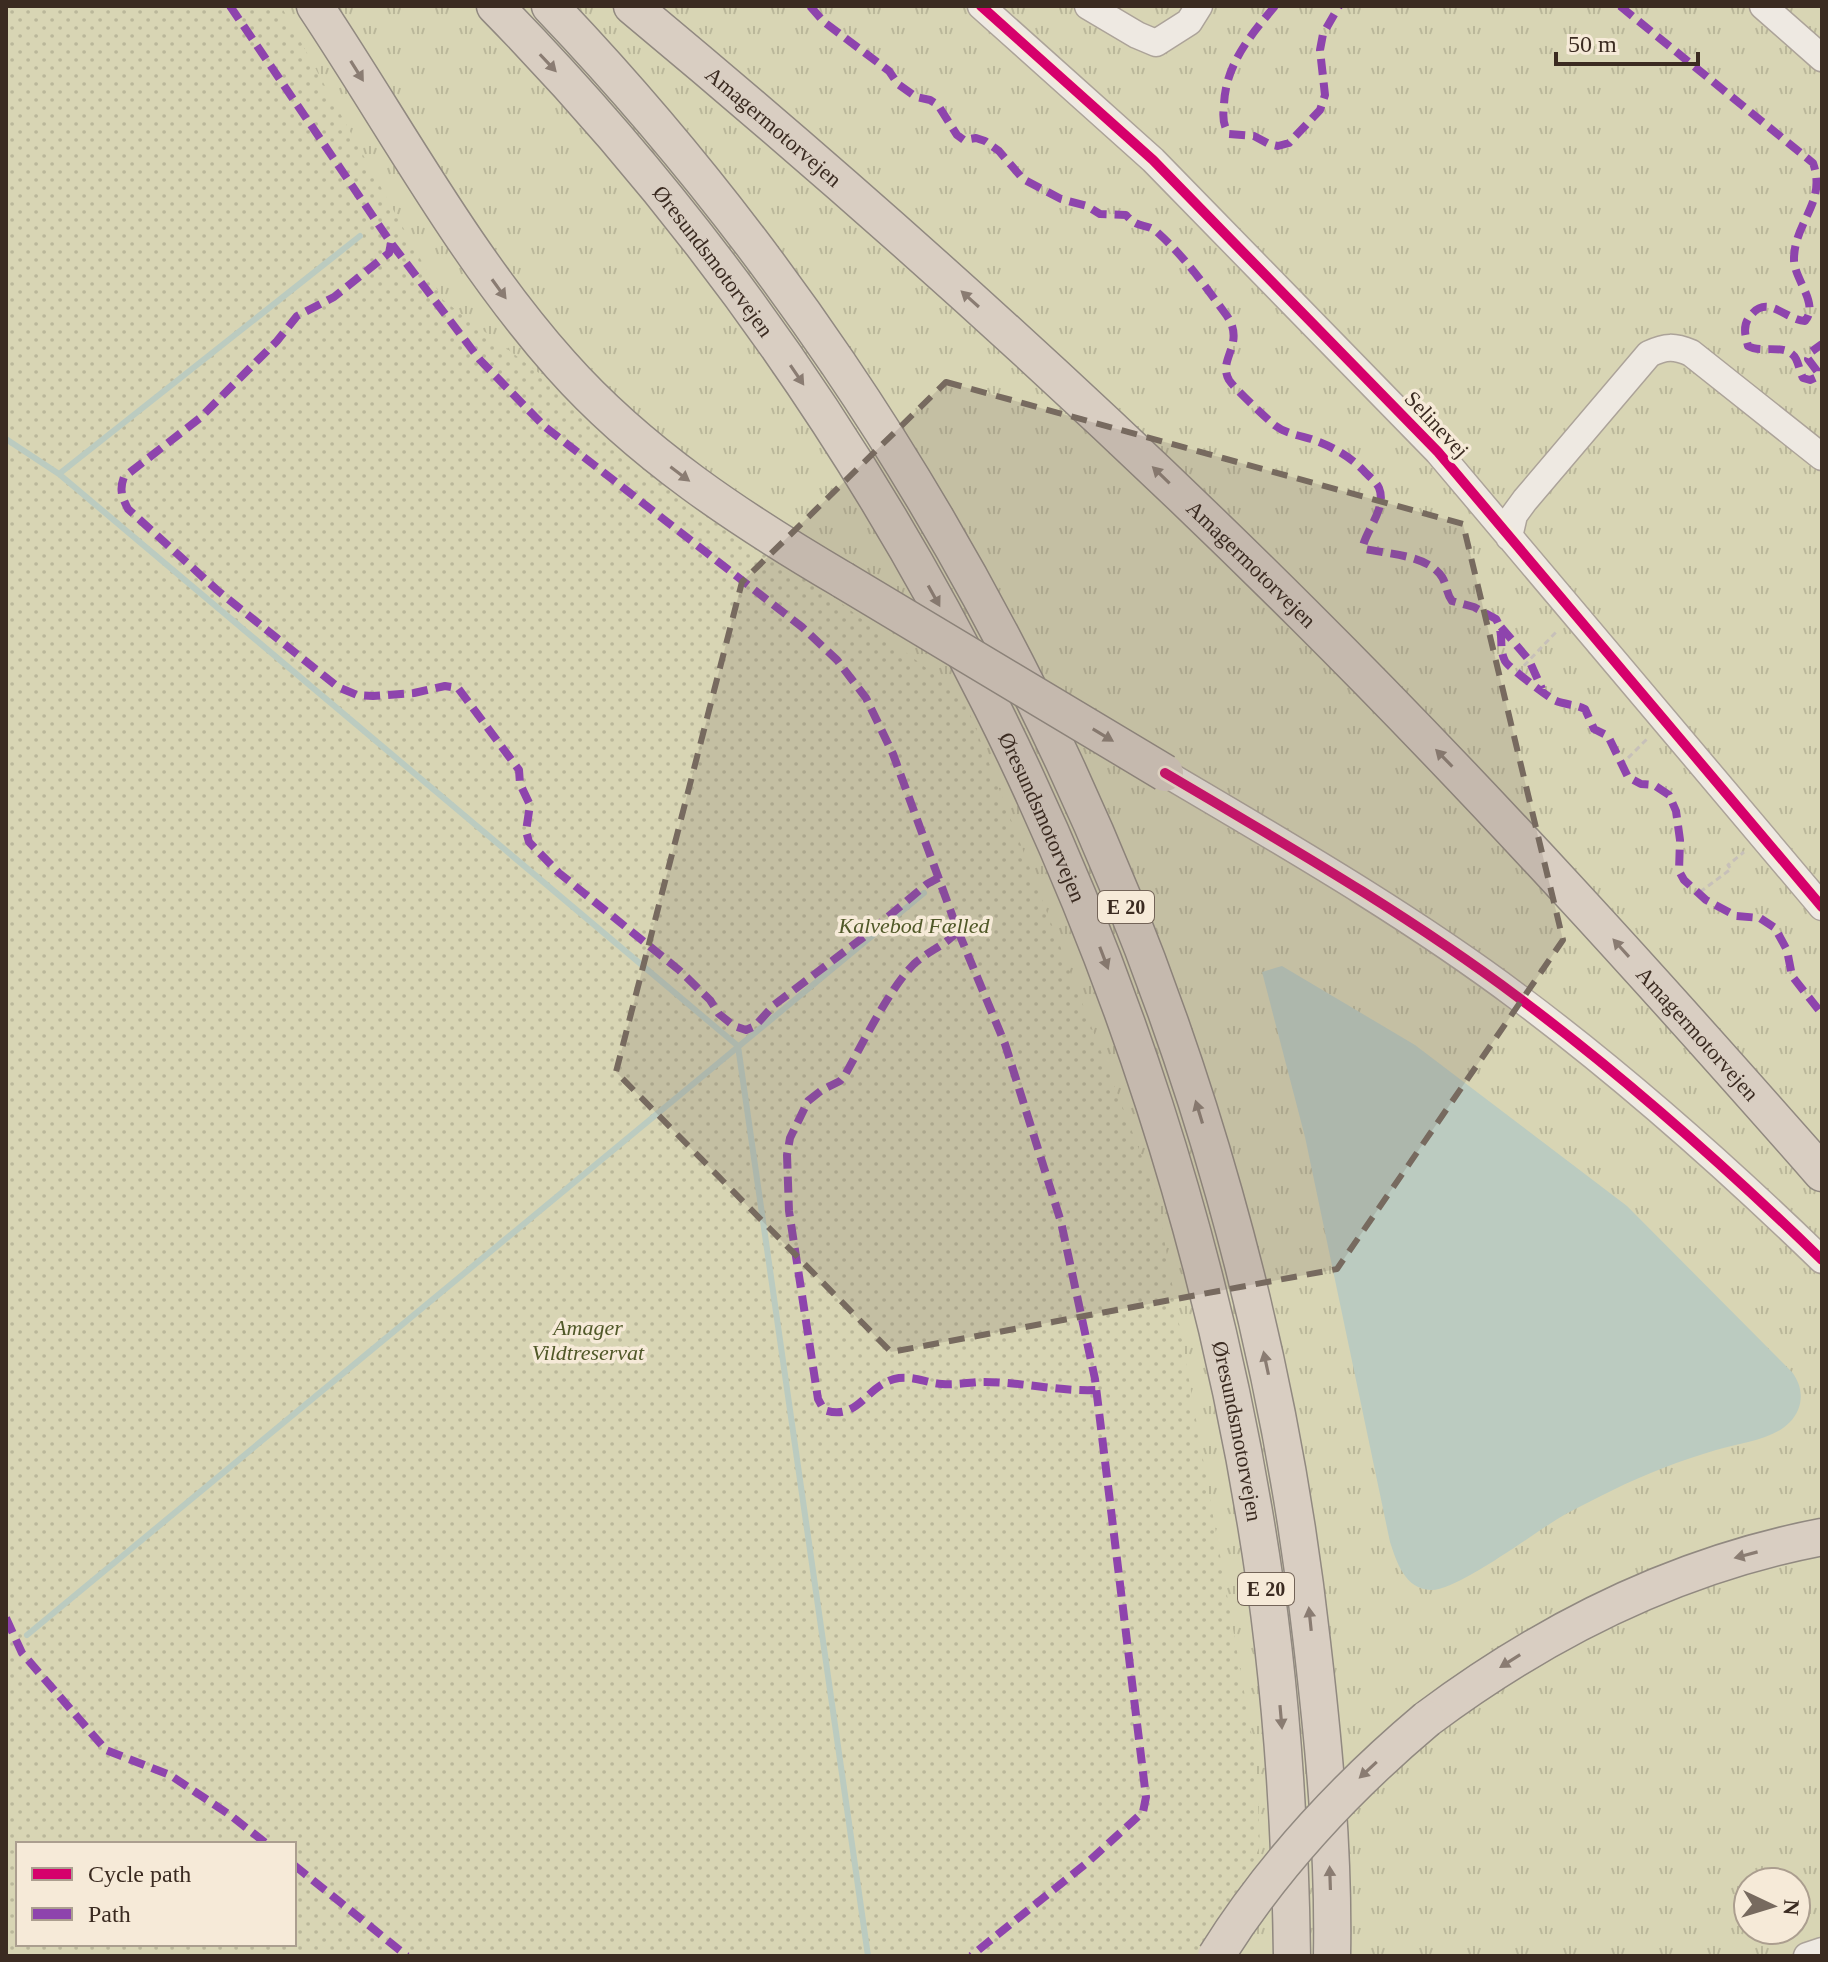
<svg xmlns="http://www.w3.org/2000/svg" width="1828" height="1962" font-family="'Times New Roman',serif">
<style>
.grass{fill:url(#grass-tufts);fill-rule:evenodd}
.park{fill:url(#park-dots);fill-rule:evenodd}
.water{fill:#bbcbc0}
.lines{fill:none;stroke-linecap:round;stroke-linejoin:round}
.stream{stroke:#bbcbc0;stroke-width:6}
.minor-casing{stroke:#aca399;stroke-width:29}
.highway-casing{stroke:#918980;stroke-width:39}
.path{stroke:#c7c0b9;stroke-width:3;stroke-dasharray:6 4;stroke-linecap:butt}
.minor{stroke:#eee9e2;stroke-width:26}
.highway{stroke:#d9cec2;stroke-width:36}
.highway-bridge-casing{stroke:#918980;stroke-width:39;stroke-linecap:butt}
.highway-bridge{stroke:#d9cec2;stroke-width:36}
.quiet{stroke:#8e44ad;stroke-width:8;stroke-dasharray:16 8;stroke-linecap:butt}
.cycleway-casing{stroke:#f6ead8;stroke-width:15}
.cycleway{stroke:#d6006c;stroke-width:10}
.oneway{fill:#8a7c72}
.marked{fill:#776a5f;fill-opacity:0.2;stroke:#776a5f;stroke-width:6;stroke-dasharray:16 10;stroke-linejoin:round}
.labels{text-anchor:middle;stroke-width:7;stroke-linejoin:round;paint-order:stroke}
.shield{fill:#f6ead8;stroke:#736458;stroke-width:2}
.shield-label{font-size:20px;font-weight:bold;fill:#3b2b21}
.street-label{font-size:22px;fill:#3b2b21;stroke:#f6ead8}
.park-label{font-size:22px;font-style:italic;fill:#505828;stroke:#f6ead8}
</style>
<defs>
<pattern id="grass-tufts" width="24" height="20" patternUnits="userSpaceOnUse" patternTransform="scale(2)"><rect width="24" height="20" fill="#d8d5b4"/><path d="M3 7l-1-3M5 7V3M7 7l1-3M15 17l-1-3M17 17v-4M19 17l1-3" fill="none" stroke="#bab79a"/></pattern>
<pattern id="park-dots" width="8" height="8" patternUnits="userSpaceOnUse" patternTransform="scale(2)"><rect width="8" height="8" fill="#d8d5b4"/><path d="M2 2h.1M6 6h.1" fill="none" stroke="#bab79a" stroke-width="1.8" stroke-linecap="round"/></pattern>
</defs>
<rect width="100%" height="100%" fill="#e6ded1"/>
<path class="grass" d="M6,6H1822V1956H6ZM18,1844H294V1944H18ZM1748,1882H1796V1930H1748Z"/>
<path class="park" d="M6,6H281L443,300L963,696L1156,1193L1256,1759L1260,1846L1211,1956H6ZM18,1844H294V1944H18Z"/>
<path class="water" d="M1282,966L1415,1045L1627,1206L1792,1372C1804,1388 1804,1407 1790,1422C1773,1440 1739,1443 1716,1450C1682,1460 1645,1474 1613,1490C1597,1498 1580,1506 1564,1515C1536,1531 1458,1591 1431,1590C1405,1589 1397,1563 1390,1542L1305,1137L1262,972Z"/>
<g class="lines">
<path class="stream" d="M6,439L59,474L738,1046L868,1956
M59,474L360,236
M27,1635L924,893"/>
<g class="minor-casing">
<path id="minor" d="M981,6L1153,160L1438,452L1822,907
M1088,6L1137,35L1156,43L1189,22L1199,6
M1763,6L1822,58
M1509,537L1514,515L1525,500L1649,354C1666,346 1674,346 1691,353L1822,457
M1165,773C1285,844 1407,914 1519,998C1626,1078 1726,1167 1822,1260
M1807,1956L1822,1951"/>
</g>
<g class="highway-casing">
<g id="highway">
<path d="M315,6C395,126 464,256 561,365C640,454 741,520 843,580"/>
<path id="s1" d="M495,6C898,417 1163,957 1256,1524C1280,1667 1290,1811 1292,1956"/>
<path d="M550,6C972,448 1245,1036 1312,1643C1324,1746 1334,1852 1332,1956"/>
<path id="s2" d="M632,6C864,199 1089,401 1303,614C1483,793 1654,982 1822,1173"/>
<path d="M1427,1719C1546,1630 1676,1565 1822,1537"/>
</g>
</g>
<path class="path" d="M1517,673L1558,630
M1621,765L1649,737
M1700,892L1731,869L1728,865L1744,852"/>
<use href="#minor" class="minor"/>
<use href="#highway" class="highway"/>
<g class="highway-bridge-casing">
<path id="highway-bridge" d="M843,580L1165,773
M1216,1956C1273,1865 1345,1788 1427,1719"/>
</g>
<use href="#highway-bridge" class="highway-bridge"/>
<path class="quiet" d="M230,6L391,243L480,360L544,426L802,627L837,660L866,698L893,754L958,931L1005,1044L1061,1222L1095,1379L1146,1797L1143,1812L1088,1862L971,1956
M810,6L824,22L889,71L898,84L916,97L930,100L938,105L957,135L964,140L976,138L985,141L999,151L1023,179L1061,199L1087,206L1100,214L1126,215C1139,230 1145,222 1157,232C1185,257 1205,286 1227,316C1246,344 1217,359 1229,380C1234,388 1263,415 1272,423C1283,433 1297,435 1311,439C1331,446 1348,455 1363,470C1368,476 1376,481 1379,488C1387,507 1367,529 1363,546L1365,549C1388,554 1428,555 1442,577C1447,585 1446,593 1452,601L1474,607L1496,619C1505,635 1498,647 1505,661C1508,667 1547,696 1554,700C1564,705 1575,704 1585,709L1594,729L1608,736L1628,777L1641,784L1654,785L1669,795L1676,811L1680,840L1679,871L1684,880L1706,900L1736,916L1760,918L1775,928L1787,950L1792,976L1822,1014
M1275,6C1250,36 1226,64 1224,104C1223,117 1222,123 1229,134L1254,136L1269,144L1278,146L1289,143L1320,110L1325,95L1320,50L1323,34L1339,6
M1620,6L1813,163C1827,202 1795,221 1794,258C1793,279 1820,303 1805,321C1786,320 1768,294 1751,315C1742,325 1745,334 1748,346C1762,354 1787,342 1796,359C1799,365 1800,372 1803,378L1810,380L1817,377V371L1808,359L1811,352L1822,344
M391,243L389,253L334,297L297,316L277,341L200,418L124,477C119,490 122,497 128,509L217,590L338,687L357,695L373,696L414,693L445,686L458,688L519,770L520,784L530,805L526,831L529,842L559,873L679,970L710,1000L719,1014L734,1026L746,1030L755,1026L774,1005L865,936L927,884L940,877
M1501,627L1529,660L1542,689
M958,931C946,945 928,951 914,964C889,989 863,1043 845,1075L840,1081L822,1090L808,1101L790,1138L787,1155L789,1211L818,1399L824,1410C860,1422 866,1383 899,1378C915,1376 927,1383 942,1384C954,1385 967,1383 979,1382C1017,1381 1060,1392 1097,1390
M6,1618L22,1653L106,1750L170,1775L230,1815L267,1844
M294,1865L407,1956"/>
<g class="cycleway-casing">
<path id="cycleway" d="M981,6L1153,160L1438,452L1822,907
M1165,773C1285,844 1407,914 1519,998C1626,1078 1726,1167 1822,1260"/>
</g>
<use href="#cycleway" class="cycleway"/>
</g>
<defs><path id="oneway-solid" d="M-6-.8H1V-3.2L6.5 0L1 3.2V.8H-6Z" transform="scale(2)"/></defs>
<g class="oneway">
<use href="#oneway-solid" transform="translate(548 63) rotate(47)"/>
<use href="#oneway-solid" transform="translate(357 71) rotate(58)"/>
<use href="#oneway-solid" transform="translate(499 289) rotate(54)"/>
<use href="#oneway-solid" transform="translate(970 299) rotate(-138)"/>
<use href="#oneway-solid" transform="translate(797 375) rotate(56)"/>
<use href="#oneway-solid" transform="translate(680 474) rotate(37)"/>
<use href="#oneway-solid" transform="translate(1161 475) rotate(-136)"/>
<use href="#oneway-solid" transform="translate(934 596) rotate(61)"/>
<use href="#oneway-solid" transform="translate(1103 735) rotate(31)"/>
<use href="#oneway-solid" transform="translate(1444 758) rotate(-134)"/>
<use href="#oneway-solid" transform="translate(1621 948) rotate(-132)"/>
<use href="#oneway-solid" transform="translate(1104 958) rotate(69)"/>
<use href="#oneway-solid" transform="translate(1199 1112) rotate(-107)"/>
<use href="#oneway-solid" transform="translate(1266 1363) rotate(-102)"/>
<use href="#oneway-solid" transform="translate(1746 1555) rotate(165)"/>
<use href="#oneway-solid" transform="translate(1310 1619) rotate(-96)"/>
<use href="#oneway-solid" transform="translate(1510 1661) rotate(148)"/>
<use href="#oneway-solid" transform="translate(1281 1717) rotate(85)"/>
<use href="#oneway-solid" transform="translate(1368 1770) rotate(137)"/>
<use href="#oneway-solid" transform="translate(1330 1878) rotate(-92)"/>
</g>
<path class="marked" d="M946,382L1463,524L1563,940L1337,1269L891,1352L616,1072L742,582Z"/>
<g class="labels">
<g class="shield">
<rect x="1098" y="891" width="56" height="32" rx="6"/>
<rect x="1238" y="1573" width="56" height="32" rx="6"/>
</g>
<g class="shield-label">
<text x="1126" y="914">E 20</text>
<text x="1266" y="1596">E 20</text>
</g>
<g class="street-label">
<text dy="8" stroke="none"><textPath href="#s2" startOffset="186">Amagermotorvejen</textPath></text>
<text dy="8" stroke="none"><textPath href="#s1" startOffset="336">Øresundsmotorvejen</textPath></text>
<text transform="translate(1437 424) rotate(47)" y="8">Selinevej</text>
<text dy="8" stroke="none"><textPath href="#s2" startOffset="834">Amagermotorvejen</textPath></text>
<text dy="8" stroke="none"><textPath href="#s1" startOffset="984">Øresundsmotorvejen</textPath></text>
<text dy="8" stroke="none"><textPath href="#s2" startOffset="1482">Amagermotorvejen</textPath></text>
<text dy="8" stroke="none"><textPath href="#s1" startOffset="1630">Øresundsmotorvejen</textPath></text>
</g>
<g class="park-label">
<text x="914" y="933">Kalvebod Fælled</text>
<text x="588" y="1335">Amager<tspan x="588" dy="25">Vildtreservat</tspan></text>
</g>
</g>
<rect width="1828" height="1962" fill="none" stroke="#3b2b21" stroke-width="16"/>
<rect x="16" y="1842" width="280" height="104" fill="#f6ead8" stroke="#ab9e8f" stroke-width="2"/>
<rect x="32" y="1868" width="40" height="12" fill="#d6006c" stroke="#ab9e8f" stroke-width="2"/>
<text x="88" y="1882" font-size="24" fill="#3b2b21">Cycle path</text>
<rect x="32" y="1908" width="40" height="12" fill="#8e44ad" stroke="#ab9e8f" stroke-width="2"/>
<text x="88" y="1922" font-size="24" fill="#3b2b21">Path</text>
<g transform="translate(1772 1906) rotate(94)"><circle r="38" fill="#f6ead8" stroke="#ab9e8f" stroke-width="2"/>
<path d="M0-6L14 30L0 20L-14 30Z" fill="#776a5f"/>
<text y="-12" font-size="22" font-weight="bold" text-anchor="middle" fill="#3b2b21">N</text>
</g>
<path d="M1556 52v12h142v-12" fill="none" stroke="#3b2b21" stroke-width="4"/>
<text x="1568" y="52" font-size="24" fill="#3b2b21" stroke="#f6ead8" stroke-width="6" paint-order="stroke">50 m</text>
</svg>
